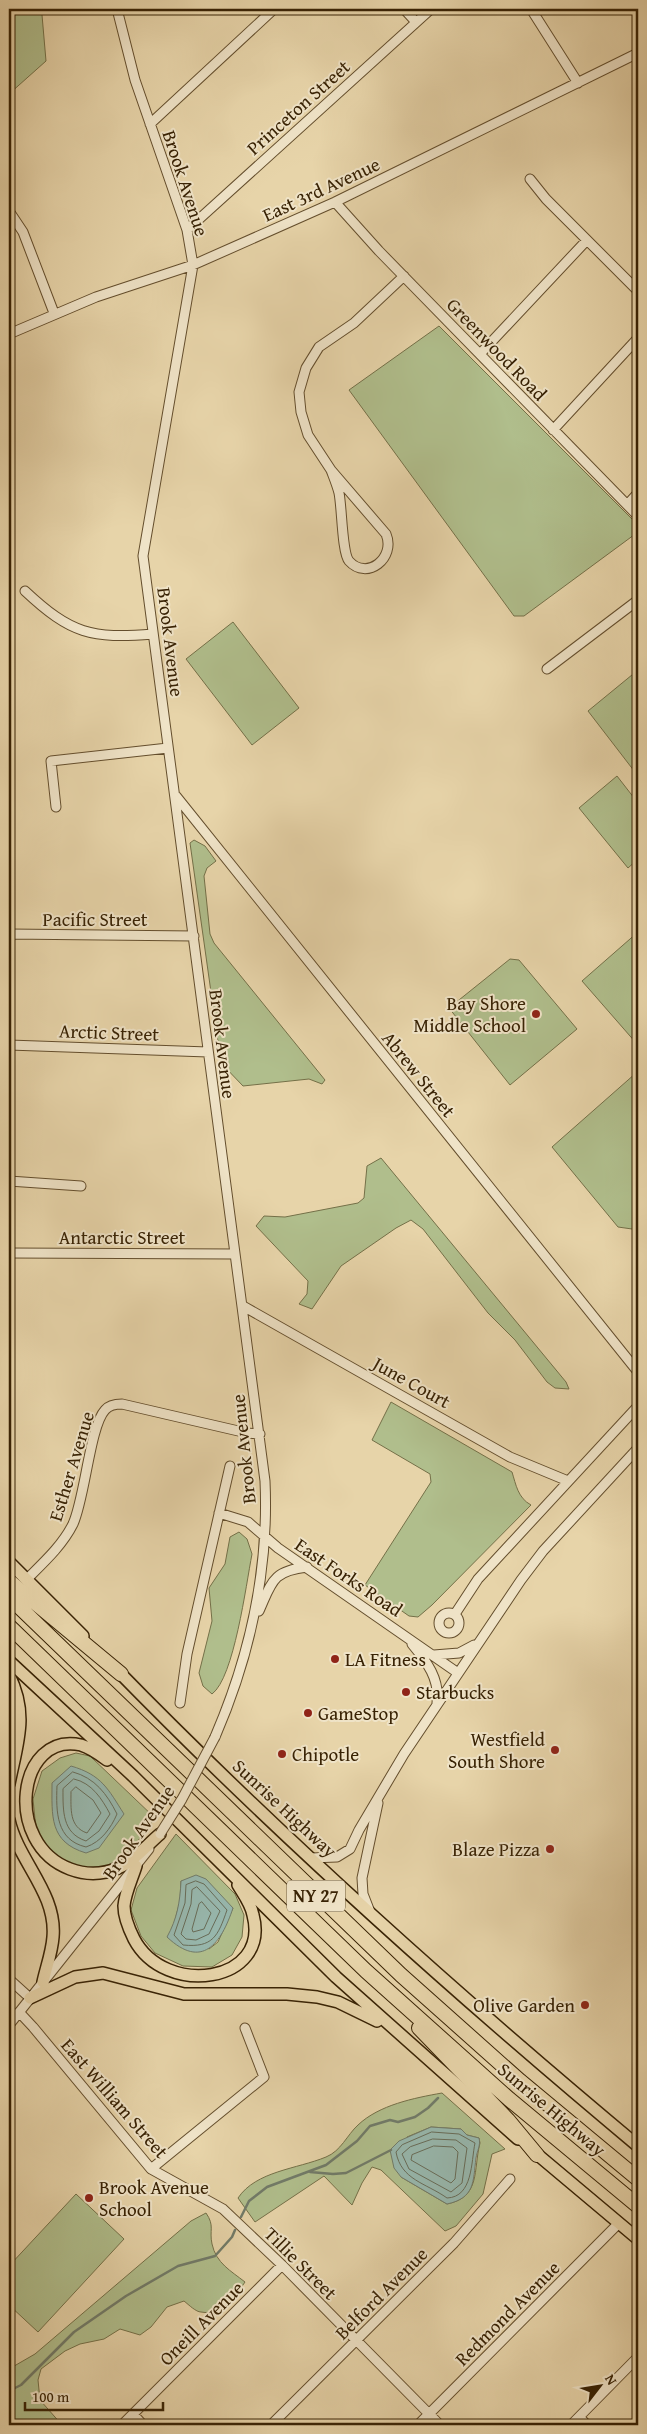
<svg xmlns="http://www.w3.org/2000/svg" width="647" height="2434" font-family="'Gentium Book Plus',serif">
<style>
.green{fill:#b0be8c;stroke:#747048;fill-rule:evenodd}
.water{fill:#97b7ad;stroke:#717b69}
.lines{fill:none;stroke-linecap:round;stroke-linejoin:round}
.shore{stroke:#686c58;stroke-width:1}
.stream{stroke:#717b69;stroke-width:2.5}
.minor-casing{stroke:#644e2d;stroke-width:11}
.major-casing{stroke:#382204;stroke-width:14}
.highway-casing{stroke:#382204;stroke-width:16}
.minor{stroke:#efe3c7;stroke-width:9}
.major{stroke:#e7d4a9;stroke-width:11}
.highway{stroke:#e7d4a9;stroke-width:14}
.minor-bridge-casing{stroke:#644e2d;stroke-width:11;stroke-linecap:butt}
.minor-bridge{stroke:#efe3c7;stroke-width:9}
.poi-dot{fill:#8f2418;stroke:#efe3c7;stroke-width:2}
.labels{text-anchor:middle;stroke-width:4;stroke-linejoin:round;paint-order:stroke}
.shield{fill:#efe3c7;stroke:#6f5c3e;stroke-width:1}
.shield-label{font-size:18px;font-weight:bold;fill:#382204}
.street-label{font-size:19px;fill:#382204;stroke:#efe3c7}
.poi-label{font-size:19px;fill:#382204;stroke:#efe3c7;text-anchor:start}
</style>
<rect width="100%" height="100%" fill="#e7d4a9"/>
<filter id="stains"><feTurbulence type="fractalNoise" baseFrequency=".004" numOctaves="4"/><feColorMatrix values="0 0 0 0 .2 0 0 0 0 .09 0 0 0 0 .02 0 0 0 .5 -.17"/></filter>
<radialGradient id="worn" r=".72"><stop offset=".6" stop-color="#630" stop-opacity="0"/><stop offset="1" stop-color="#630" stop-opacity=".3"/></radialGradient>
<path class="green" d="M9,9H48L42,15L46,61L9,94Z
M439,326L638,525V532L524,616H514L349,390Z
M233,622L299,708L252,745L186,659Z
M638,670V776L588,711Z
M617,776L638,803V859L628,868L579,808Z
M194,840L205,846L216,861L207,868L204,876L210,934L214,943L325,1080L322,1084L309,1079L243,1086L221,1063L190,843Z
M638,932V1043L637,1044L582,981Z
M510,959L519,960L577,1029L510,1085L449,1008Z
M636,1073L638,1076V1224L632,1229L618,1227L552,1147Z
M381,1158L566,1382L569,1389L555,1388L547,1382L515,1340L488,1313L423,1229L411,1220L396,1228L341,1266L312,1309L299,1304L307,1294L308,1281L256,1226L264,1216L285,1217L358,1203L364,1198L367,1166Z
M391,1402L512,1472C516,1485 518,1498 531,1505L432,1605L418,1617L409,1616L365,1585L431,1482L430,1474L372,1440Z
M239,1532L247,1539L252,1554C246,1585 234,1678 212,1694L203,1686L199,1673L212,1621L209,1588L225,1564L230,1537Z
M76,1753L90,1756L155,1818L131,1850L118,1861L104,1868H76L47,1849L36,1829L33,1799L42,1771L60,1758Z
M176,1834L235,1894L244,1915L242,1937L232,1955L212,1967L183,1966L155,1953L141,1936L131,1910L137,1888ZM181,1881L233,1908L218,1942L209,1949L174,1924L180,1901Z
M442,2093L505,2149L492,2154L483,2194L456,2226L445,2231L381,2170L372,2167L362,2183L352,2205L324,2176L255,2222L238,2198C256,2171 297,2169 326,2157C341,2151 347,2135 358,2125C379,2105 414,2098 442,2093ZM431,2127L461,2129L467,2135L479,2138L480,2143C473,2170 481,2197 447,2204L401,2177L407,2137Z
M76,2194L124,2239L38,2332L9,2305V2266Z
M206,2213C215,2226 209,2230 212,2244C216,2263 231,2271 245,2282C234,2298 223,2316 201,2312C196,2312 189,2305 184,2301L167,2307L151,2327L140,2335L120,2329L104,2339L80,2344L65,2351L41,2369L38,2380L40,2400L62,2425H9V2369L35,2354L191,2221Z"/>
<path class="water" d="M71,1766C102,1775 108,1789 124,1814L99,1848L86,1853C49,1842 52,1816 52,1783Z
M196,1875L206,1879L233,1908C221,1944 202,1970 167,1937C177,1919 180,1902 181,1881Z
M431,2127L461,2129L467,2135L479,2138C481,2145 477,2151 476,2158C473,2182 475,2198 447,2204L401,2177L394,2168L390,2150L399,2141Z"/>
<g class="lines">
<path class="shore" d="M73,1772C95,1778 107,1794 117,1814C111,1828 101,1842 86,1847C56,1840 56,1812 57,1786Z
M74,1779C92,1783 102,1799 110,1814L99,1831L86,1841C62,1833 63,1811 63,1789Z
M76,1787L93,1800L101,1813L87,1833C69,1827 71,1809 71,1792Z
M196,1881L204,1884L227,1910C218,1936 213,1948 183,1945L174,1935L185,1903L186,1885Z
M197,1887L220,1911L209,1934L196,1940L186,1939L181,1934L191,1904L192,1890Z
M202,1902L211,1913L204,1929L193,1932L192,1929L199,1904Z
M432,2132L459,2134L475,2143C471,2162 473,2197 447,2198C426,2183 401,2180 396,2152L402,2145Z
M433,2139L456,2140L467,2148L462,2183L451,2192L409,2169L402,2154L410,2147Z
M434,2146L453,2147L458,2152L455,2179L451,2183L411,2160L412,2155Z"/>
<path class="stream" d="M310,2172L333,2174L346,2173L391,2150
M241,2217L249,2201L267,2187L326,2165L357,2141L370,2126L390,2120L398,2122L415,2117L428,2108L438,2098
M9,2391L21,2385L74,2332L126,2296L178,2266L215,2256L232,2237L235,2230"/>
<g class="minor-casing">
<path id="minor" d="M117,9L135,80L187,230L193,265L143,556L265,1481C269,1570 250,1656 215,1737
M404,9L416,22
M531,9L578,83
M150,124L274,9
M530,179L546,199L638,291
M335,202L379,251L638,516
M9,211L23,232L54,313
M187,230L431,9
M9,334L96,297L193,265L335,202L638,53
M480,354L587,240
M553,430L638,338
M331,470C334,478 337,485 339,493C342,507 342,553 349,561C367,581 396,558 386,534L331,470L308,435L301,412L299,392L306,368L319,347L354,323L404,276
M627,505L638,493
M25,591C71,634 91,639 153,634
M547,669L638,600
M176,796L638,1372
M56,807L51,761L168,748
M9,934L194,936
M9,948L10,934
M9,1045L208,1052
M9,1181L81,1186
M9,1253L235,1254
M243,1306L510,1457L568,1481
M219,1513L248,1522L278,1548L458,1673
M26,1580C43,1563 62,1546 73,1524C85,1498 90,1426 105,1410C109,1405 116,1404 122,1404L247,1433L260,1434
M259,1611C272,1582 272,1571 307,1567
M439 1623a10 10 0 1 1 20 0a10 10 0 1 1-20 0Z
M455,1614L478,1579L638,1406
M412,1644C427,1662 440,1679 437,1703
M434,1655L459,1653L474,1645
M180,1703L187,1654L230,1466
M311,1858L337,1857L350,1849L359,1830L404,1754L521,1580L543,1551L638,1448
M370,1912L363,1894L362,1878L378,1803
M9,1979L30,1998
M19,2012L33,2027L151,2169L223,2209L282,2265L440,2425
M9,2025L149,1849
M151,2169L264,2077L245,2028
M133,2414L143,2425
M579,2417L587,2425
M122,2425L282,2265
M271,2425L454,2243L510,2179
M418,2425L619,2223
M571,2425L638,2357"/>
</g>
<g class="major-casing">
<path id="major" d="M9,1562L83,1636
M9,1661L133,1776L336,1977L518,2139
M116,1669C281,1838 457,1995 638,2146
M9,1675C29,1715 17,1743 9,1784
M107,1760C99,1754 91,1748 81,1745C17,1731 3,1844 70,1869C86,1875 102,1875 118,1868C134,1861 147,1845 160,1834
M9,1820C18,1861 57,1893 53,1937C52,1952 46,1968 43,1982
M136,1866C132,1879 125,1893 124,1906C124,1917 129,1929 134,1939C165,1998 271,1983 253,1915C251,1904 244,1895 238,1885
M30,1998L75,1977L103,1973L184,1994H287L317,1997L338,2002L377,2021
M532,2150L638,2239"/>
</g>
<g class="highway-casing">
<path id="highway" d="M9,1581L121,1674
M9,1597L401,1975L520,2081L638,2179
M9,1626L366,1971L509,2099L638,2206
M419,2028L508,2120L537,2155"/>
</g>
<use href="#minor" class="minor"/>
<use href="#major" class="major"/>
<use href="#highway" class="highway"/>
<g class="minor-bridge-casing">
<path id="minor-bridge" d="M160,1834L182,1799L215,1737"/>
</g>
<use href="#minor-bridge" class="minor-bridge"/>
</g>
<g class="poi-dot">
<circle cx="536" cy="1014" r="5"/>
<circle cx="335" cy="1659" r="5"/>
<circle cx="406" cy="1692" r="5"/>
<circle cx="308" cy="1713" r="5"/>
<circle cx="555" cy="1750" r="5"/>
<circle cx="282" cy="1754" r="5"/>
<circle cx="550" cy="1849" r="5"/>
<circle cx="585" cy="2005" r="5"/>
<circle cx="89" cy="2198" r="5"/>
</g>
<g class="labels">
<rect class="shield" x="287" y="1880.5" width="58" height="31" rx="4"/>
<g class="shield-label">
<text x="316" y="1902">NY 27</text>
</g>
<g class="street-label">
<text transform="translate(298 107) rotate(-42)" y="7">Princeton Street</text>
<text transform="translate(186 183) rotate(72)" y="7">Brook Avenue</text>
<text transform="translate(321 189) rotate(-25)" y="7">East 3rd Avenue</text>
<text transform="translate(497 349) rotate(46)" y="7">Greenwood Road</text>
<text transform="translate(171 642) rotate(83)" y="7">Brook Avenue</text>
<text x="95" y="926">Pacific Street</text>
<text transform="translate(109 1032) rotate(2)" y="7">Arctic Street</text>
<text transform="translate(223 1044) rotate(83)" y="7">Brook Avenue</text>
<text transform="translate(419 1074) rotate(51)" y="7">Abrew Street</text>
<text x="122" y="1244">Antarctic Street</text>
<text transform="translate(412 1382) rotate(29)" y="7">June Court</text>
<text transform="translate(243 1449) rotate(-96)" y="7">Brook Avenue</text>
<text transform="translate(71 1466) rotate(-73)" y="7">Esther Avenue</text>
<text transform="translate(349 1577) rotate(34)" y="7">East Forks Road</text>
<text transform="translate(285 1808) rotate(43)" y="7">Sunrise Highway</text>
<text transform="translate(138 1832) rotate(-55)" y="7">Brook Avenue</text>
<text transform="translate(115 2098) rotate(49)" y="7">East William Street</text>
<text transform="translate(552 2109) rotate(40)" y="7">Sunrise Highway</text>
<text transform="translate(301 2263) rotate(45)" y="7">Tillie Street</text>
<text transform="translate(381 2293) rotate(-45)" y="7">Belford Avenue</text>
<text transform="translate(507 2313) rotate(-45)" y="7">Redmond Avenue</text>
<text transform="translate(201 2323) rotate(-45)" y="7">Oneill Avenue</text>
</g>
<g class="poi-label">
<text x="526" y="1010" text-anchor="end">Bay Shore<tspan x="526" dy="22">Middle School</tspan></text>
<text x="345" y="1666">LA Fitness</text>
<text x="416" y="1699">Starbucks</text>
<text x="318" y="1720">GameStop</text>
<text x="545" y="1746" text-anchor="end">Westfield<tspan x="545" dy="22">South Shore</tspan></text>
<text x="292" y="1761">Chipotle</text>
<text x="540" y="1856" text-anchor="end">Blaze Pizza</text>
<text x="575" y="2012" text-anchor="end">Olive Garden</text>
<text x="99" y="2194">Brook Avenue<tspan x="99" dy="22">School</tspan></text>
</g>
</g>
<rect width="647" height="2434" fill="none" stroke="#e7d4a9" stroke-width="30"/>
<rect x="10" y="10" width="627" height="2414" fill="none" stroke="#382204" stroke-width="2.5"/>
<rect x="15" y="15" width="617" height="2404" fill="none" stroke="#382204"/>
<g transform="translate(600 2386) rotate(59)" stroke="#efe3c7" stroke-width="4" paint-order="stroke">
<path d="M0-4L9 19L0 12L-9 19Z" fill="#382204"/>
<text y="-8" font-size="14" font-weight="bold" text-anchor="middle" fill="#382204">N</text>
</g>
<path d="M25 2402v8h138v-8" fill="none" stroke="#382204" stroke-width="2.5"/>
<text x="32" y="2402" font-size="15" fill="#382204" stroke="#efe3c7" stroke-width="4" paint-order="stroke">100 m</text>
<rect width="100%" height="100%" filter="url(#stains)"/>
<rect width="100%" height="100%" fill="url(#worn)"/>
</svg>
